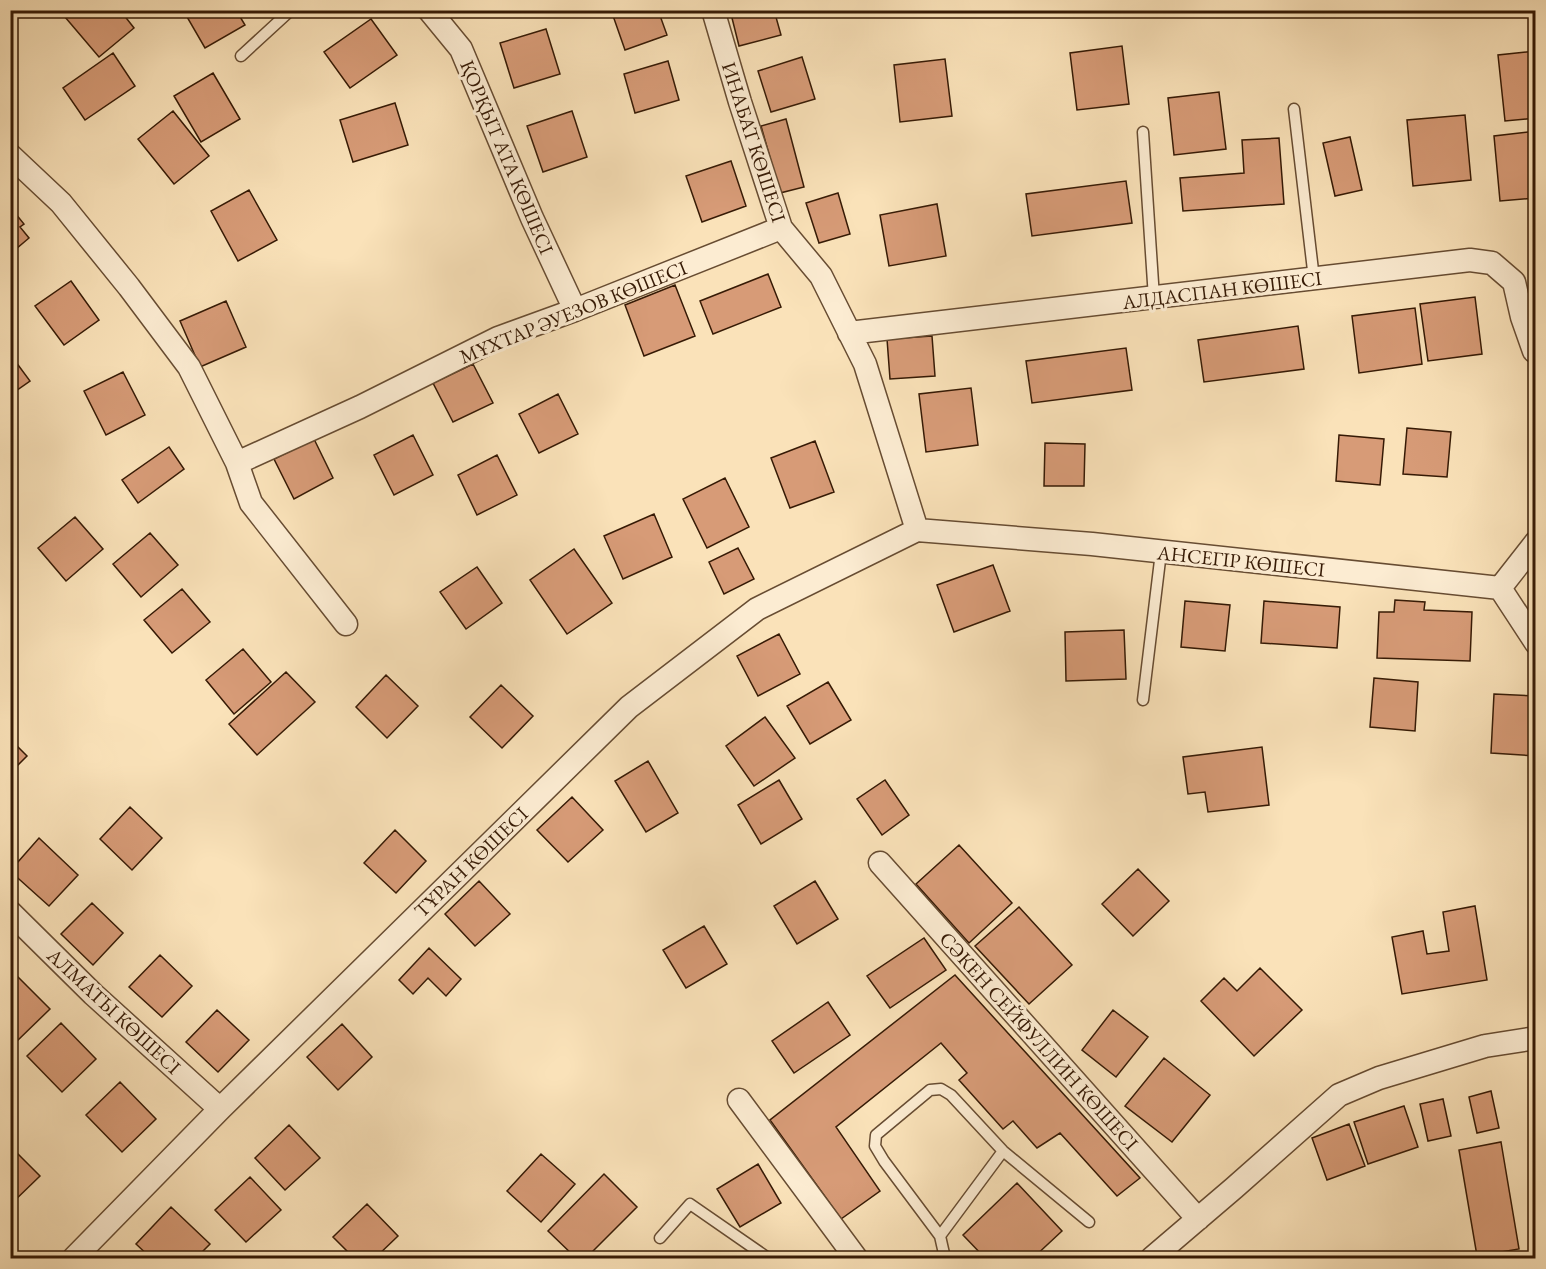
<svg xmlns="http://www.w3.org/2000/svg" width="1546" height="1269" font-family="'EB Garamond',serif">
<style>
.building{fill:#d79b77;stroke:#361a05;stroke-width:1.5}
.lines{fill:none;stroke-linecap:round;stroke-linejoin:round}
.lane-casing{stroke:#674c32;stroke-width:13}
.street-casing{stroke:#674c32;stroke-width:25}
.lane{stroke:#fcecd2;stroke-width:10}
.street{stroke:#fcecd2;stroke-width:22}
.labels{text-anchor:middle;stroke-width:6;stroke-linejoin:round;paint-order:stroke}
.street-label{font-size:20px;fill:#361a05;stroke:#fcecd2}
</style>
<rect width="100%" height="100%" fill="#fae2b9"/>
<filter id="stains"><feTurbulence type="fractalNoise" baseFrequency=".00333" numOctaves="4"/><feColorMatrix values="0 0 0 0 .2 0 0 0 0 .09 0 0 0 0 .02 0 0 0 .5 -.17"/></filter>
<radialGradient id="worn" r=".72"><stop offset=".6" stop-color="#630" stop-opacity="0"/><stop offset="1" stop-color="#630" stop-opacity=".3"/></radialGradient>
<path class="building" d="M72,10H120L134,28L99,57L65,17Z
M183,10H236L245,25L205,48Z
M611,10H658L667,35L625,50Z
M730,10H774L781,35L739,46Z
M371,19L397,55L350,88L324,52Z
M546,29L560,74L514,88L500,43Z
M1122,46L1129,104L1077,110L1070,53Z
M1536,51V118L1505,121L1498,55Z
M113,53L135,86L85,120L63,88Z
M802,57L815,99L771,112L758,71Z
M945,59L952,116L900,122L894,65Z
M668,61L679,100L635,113L624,74Z
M213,73L240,119L201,142L174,96Z
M1219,92L1226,149L1174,155L1168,98Z
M395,103L408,145L353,162L340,120Z
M173,111L209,156L174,184L138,139Z
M572,111L587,157L543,172L527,126Z
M1465,115L1471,180L1413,186L1407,120Z
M786,119L804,187L780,193L761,126Z
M1536,131V198L1500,201L1494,136Z
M1350,137L1362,190L1335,196L1323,143Z
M1279,138L1284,204L1183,211L1180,178L1244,173L1242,140Z
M731,161L746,206L702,222L686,176Z
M1126,181L1132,223L1032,236L1026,194Z
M249,190L277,240L238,261L211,211Z
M838,193L850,234L819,243L806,203Z
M937,204L946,256L889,266L880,215Z
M11,208L24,224L20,227L29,238L10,254Z
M768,274L781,307L713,334L700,301Z
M71,281L99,320L64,345L35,306Z
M675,285L695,336L644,356L625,305Z
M1475,297L1482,354L1428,361L1420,304Z
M226,301L246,347L200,367L180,321Z
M1415,308L1422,364L1359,373L1352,316Z
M1298,326L1304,369L1204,382L1198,340Z
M932,336L935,376L890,379L887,339Z
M1126,348L1132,390L1032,403L1026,361Z
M10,354L30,381L10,395Z
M473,364L493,403L453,422L433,383Z
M123,372L145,415L106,435L84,391Z
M971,388L978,445L926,452L919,394Z
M558,394L578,434L539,453L519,414Z
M1407,428L1451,432L1447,477L1403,474Z
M413,435L433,475L394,495L374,455Z
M1339,435L1384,439L1380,485L1336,481Z
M314,439L333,478L294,499L274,459Z
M815,441L834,492L790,508L771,458Z
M1045,443L1085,444L1084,486H1044Z
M169,447L184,469L138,503L122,480Z
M497,455L517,495L477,515L458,475Z
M725,478L749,527L707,548L683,499Z
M654,514L672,557L623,579L604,536Z
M75,517L103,549L66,581L38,548Z
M150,533L178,565L141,597L113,564Z
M738,548L754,579L724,594L709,562Z
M574,549L612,603L567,634L530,580Z
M993,565L1010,611L954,632L937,585Z
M477,567L502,603L466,629L440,592Z
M182,589L210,622L172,653L144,620Z
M1395,600L1425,602L1424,610L1472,612L1470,661L1377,658L1379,612H1394Z
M1185,601L1230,605L1225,651L1181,647Z
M1264,601L1340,607L1337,648L1261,643Z
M1124,630L1126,679L1066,681L1065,632Z
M779,634L800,674L758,696L737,656Z
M243,649L271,682L234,714L206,680Z
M286,672L315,702L257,755L229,724Z
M386,675L418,706L387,738L356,707Z
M1374,678L1418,682L1415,731L1370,727Z
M828,682L851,720L810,744L787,706Z
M501,685L533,716L502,748L470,717Z
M1494,694L1536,696V756L1491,753Z
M765,717L795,758L754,786L726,746Z
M10,739L27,756L10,773Z
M1262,747L1269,805L1208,812L1205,792L1188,794L1183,757Z
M648,761L678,813L646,832L615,781Z
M779,780L802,819L761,844L738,805Z
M885,780L909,815L882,835L857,799Z
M572,797L603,830L568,862L537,830Z
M130,807L162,838L132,870L100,839Z
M395,830L426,861L396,893L364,863Z
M39,838L78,875L49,906L10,871Z
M959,845L1012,903L969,943L916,884Z
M1138,869L1169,901L1133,936L1102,904Z
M479,881L510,914L475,946L445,914Z
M815,881L838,919L797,944L774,906Z
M92,903L123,933L93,965L61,934Z
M1475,906L1487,980L1402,994L1392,937L1423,931L1427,954L1449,951L1443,912Z
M1019,907L1072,965L1029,1004L975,946Z
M1536,914V946L1530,915Z
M704,926L727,964L686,988L663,950Z
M924,938L946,970L890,1008L867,976Z
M429,948L461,979L446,996L428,978L413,994L399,980Z
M160,955L192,986L162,1017L129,987Z
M1260,968L1302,1010L1254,1056L1201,1001L1224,978L1237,991Z
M14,973L50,1009L16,1042L10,1037V977Z
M955,975L1140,1178L1117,1196L1060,1133L1037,1148L1013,1121L1003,1129L959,1080L967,1073L941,1043L836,1127L880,1191L841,1219L770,1120Z
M828,1002L850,1035L794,1073L772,1041Z
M217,1010L249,1040L218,1072L186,1042Z
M1113,1010L1148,1037L1116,1077L1082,1050Z
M61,1023L96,1059L62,1092L27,1056Z
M342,1024L372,1057L338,1090L307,1057Z
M1164,1058L1210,1095L1172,1142L1125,1106Z
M120,1082L156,1119L122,1152L86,1115Z
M1491,1091L1499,1128L1477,1133L1469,1097Z
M1443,1099L1451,1136L1428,1141L1420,1104Z
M1404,1106L1418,1147L1368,1164L1354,1122Z
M1349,1124L1365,1166L1327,1180L1312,1138Z
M289,1125L320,1158L285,1190L255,1158Z
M1501,1142L1519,1249L1477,1256L1459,1150Z
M10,1146L40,1176L10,1205Z
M541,1154L575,1184L541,1222L507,1191Z
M758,1164L781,1203L740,1227L717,1189Z
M604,1174L637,1207L586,1258H576L548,1231Z
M250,1177L281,1210L246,1242L215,1210Z
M1017,1183L1062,1231L1033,1258H985L963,1235Z
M367,1204L398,1236L375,1258H354L333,1237Z
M171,1207L210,1244L196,1258H151L136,1244Z"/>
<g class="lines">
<g class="lane-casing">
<path id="lane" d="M241,56L291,10
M1294,109L1314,279
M1143,132L1154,298
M1143,700L1161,552
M940,1236L1003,1151
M660,1238L690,1204L768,1258
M945,1258L940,1236L884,1161L875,1146L876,1135L930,1090L941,1089L951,1095L1003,1151L1089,1222"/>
</g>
<g class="street-casing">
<path id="street" d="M429,10L461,49L532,218L575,310
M713,10L740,102L781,228L821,276L865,364L917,530
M10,155L61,203L129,287L189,367L237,463L251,503L346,624
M849,333L1470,260L1492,263L1514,282L1522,317L1534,351L1536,352
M237,463L360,407L498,338L575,310L781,228
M917,530L1092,544L1500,588
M1500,588L1536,643
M1500,588L1536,542
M880,863L1198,1219
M10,912L93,994L220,1109
M739,1100L856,1258
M74,1258L220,1109L629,707L757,609L917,530
M1152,1258L1234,1188L1339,1095L1379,1078L1485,1046L1536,1038"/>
</g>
<use href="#lane" class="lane"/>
<use href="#street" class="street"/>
</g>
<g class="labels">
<g class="street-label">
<text transform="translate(754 142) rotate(72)" y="7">ИНАБАТ КӨШЕСІ</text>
<text transform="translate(507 157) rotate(67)" y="7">ҚОРҚЫТ АТА КӨШЕСІ</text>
<text transform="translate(1222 290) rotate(-7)" y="7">АЛДАСПАН КӨШЕСІ</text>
<text transform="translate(573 312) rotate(-22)" y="7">МҰХТАР ӘУЕЗОВ КӨШЕСІ</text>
<text transform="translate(1241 561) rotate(6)" y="7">АНСЕГІР КӨШЕСІ</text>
<text transform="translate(471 862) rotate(-44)" y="7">ТҰРАН КӨШЕСІ</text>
<text transform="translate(114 1011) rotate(43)" y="7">АЛМАТЫ КӨШЕСІ</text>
<text transform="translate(1039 1041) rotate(48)" y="7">СӘКЕН СЕЙФУЛЛИН КӨШЕСІ</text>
</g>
</g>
<rect width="1546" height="1269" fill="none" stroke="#fae2b9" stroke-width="36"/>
<rect x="12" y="12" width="1522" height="1245" fill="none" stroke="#361a05" stroke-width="3"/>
<rect x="18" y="18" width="1510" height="1233" fill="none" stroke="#361a05" stroke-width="1.5"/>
<rect width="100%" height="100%" filter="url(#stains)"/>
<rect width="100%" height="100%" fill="url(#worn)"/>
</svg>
